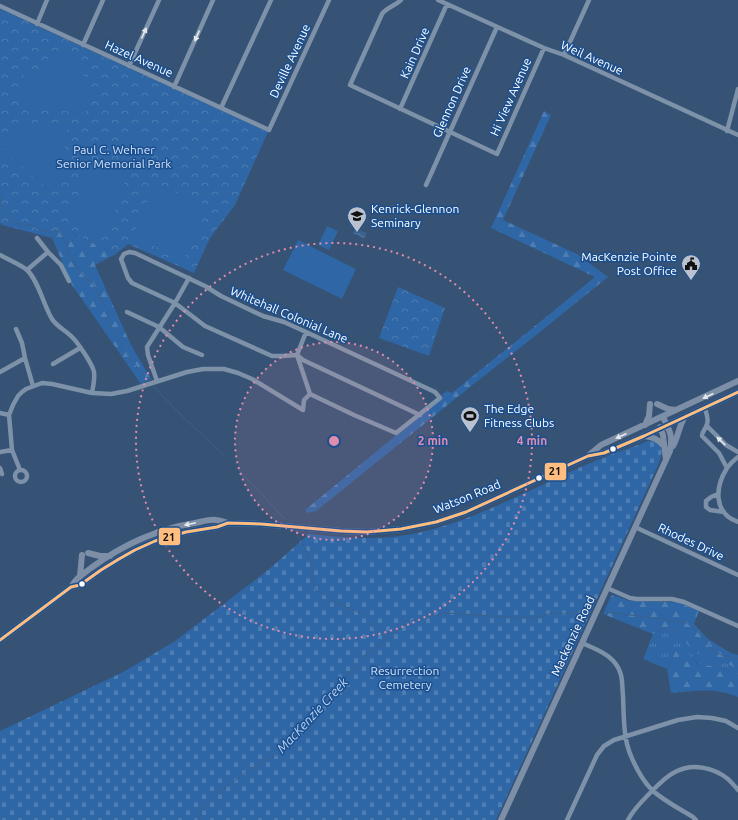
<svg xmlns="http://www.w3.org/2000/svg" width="738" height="820" font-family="Ubuntu,sans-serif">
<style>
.grass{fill:url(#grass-tufts)}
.forest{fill:url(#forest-firs)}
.cemetery{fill:url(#cemetery-stones)}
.park{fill:url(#park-crowns)}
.pitch{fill:#2f66a5}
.water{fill:url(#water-waves)}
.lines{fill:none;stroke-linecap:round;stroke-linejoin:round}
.stream{stroke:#3b618d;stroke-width:1}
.minor{stroke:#7d92a8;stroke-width:4.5}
.major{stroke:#7d8ea7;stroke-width:6}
.bus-1-casing{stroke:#1b4f8f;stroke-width:6}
.bus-1{stroke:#ffbe80;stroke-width:3}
.oneway{fill:#e5e9ee}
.oneway2{fill:#e5e8ed}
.ring{fill:none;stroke:#e08cad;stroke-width:2;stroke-dasharray:2 4}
.bus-dot{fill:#fff;stroke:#1b4f8f;stroke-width:1.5}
.labels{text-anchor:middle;stroke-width:3;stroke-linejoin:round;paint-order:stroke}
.street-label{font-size:12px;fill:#fff;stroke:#1b4f8f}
.park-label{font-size:12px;fill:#cfe3fa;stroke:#1b4f8f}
.poi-label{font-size:12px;fill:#fff;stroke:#1b4f8f;text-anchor:start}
.water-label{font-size:13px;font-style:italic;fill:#b5d3f5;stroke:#1b4f8f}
.centre{fill:#e08cad;stroke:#1b4f8f;stroke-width:2}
.ring-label{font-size:12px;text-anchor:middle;font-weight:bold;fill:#e08cad;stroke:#1b4f8f;stroke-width:3;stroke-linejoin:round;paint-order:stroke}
.line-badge{stroke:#1b4f8f;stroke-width:1.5}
.pale-badge-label{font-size:11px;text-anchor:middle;font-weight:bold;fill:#111}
</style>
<defs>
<pattern id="grass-tufts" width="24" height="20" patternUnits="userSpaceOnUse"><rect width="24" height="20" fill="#2f66a5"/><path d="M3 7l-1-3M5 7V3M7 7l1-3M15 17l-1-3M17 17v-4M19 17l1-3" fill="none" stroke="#4e7db2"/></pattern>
<pattern id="forest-firs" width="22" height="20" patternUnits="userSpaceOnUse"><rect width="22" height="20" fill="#2f66a5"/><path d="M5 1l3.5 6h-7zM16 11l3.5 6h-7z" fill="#4e7db2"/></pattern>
<pattern id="cemetery-stones" width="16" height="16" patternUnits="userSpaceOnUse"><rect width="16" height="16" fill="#2f66a5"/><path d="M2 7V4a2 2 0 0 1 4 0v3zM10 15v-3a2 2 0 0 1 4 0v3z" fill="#4e7db2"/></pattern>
<pattern id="park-crowns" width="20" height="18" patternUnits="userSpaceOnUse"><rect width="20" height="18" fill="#2f66a5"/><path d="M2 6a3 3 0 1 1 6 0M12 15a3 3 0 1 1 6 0" fill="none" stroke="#4e7db2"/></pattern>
<pattern id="water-waves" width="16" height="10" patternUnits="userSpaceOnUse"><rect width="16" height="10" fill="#3b618d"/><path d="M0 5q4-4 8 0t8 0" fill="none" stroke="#58799e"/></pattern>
</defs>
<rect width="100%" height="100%" fill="#365274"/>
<path class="grass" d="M530,330L535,336L475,383L469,379Z
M669,627L677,630L682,638L719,660L738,669V674L718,667L698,664L694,659L676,650L667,669L643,659L653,634L657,631Z"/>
<path class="forest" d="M544,111L551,115L503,220L577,254L608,277L535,336L530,330L595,277L491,228Z
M61,227L116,254L95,265L131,345L151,379L150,380L141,384L72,285L52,238Z
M469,379L475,383L316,511L308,513L305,510L443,397L441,395L447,391L452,393Z
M613,595L630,601L670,602L680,603L699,611L694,624L708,639L731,653L738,655V669L719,660L699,654L689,646L682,638L677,630L669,627L657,631L653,634L603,614L611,596Z
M676,650H685L698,664L718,667L738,674V697C715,687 695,691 671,693L667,669Z"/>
<path class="cemetery" d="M648,441H653L661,445C663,452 661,456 659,463L496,820H0V731L125,671L175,641L268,570L309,534C344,538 382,541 417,533C472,521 521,494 572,471C583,466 594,461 605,457C619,451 634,447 648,441Z"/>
<path class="park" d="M0,9L268,132L235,205L210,238L194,273L128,244L116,254L61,227L52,238L2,225L0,223Z
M398,287L445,308L429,356L379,338Z"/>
<path class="pitch" d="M53,50L87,68L83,76L90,77L86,113L21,107L24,71L39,72Z
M38,121L68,125L64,152L56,153L72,166L50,191L0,147V144L19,122L38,138L37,130Z
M129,131L148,140L138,160L120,152Z
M92,159L128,173L106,237L68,222Z
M155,184L208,206L189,252L183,258L133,237Z
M327,226L338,231L329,250L318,245Z
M298,240L356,269L342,299L283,270Z"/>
<path class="water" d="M355,229L367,233L364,239L353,233Z"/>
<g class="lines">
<path class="stream" d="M0,195L2,196L1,205L6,213L16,223L25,225H31L42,231L51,232L59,231L68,245L66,252L86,279L92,282L108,312V321L124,350L143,375L148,381
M153,386L181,415L226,457
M236,467L285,519
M297,535L306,550L313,566L311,576L316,590L329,597L332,601L365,615
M606,612L685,622C694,627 702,636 708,644C711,647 712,651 717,653C723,656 731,657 738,659
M368,622L378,633L387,637
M198,820L201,812L210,801L224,789L241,776L254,767L278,754L312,716L334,694L348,674L366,654L384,642L388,637L411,621L445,613L522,618L538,617L552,613L567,614L576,612H586"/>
<path class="minor" d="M401,0C395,6 387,7 382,14L350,85L497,154L544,48
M438,0L544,48L564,55L738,135
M0,6L269,130L329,0
M37,24L47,0
M83,45L103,0
M564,55L589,0
M129,66L159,0
M174,87L213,0
M221,108L271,0
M400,109L447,4
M727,131L738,89
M426,185L497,27
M37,238L48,252L61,265L69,281
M0,255C7,259 21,265 27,270C38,280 44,306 52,319C57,327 67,331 73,338C78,343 93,365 94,372C95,379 93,387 92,393
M27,270L48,252
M127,312L159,327L183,347L202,355
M16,329L22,343L25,358L33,386
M306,332L297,355L310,394L354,415L396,433L440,398L435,392L306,332L284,322L263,316L221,296L205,286L135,253L129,252L124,254L121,259L128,278L132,283L175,303L205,326L272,356H283L297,355L303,360L420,415
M53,364L80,348
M0,372L25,358
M157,381L148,355L147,347L175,303L189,278
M705,408C706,413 709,419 707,424C706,429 702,431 702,436L719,453L727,468
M0,413L9,415
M707,426L726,445L738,452
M0,452L12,450
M738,457C734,460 730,464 727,468C715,487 713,513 738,522
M0,468L2,474
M15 476a6 6 0 1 1 12 0a6 6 0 1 1-12 0Z
M20,470L12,450L9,415L13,405L18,396L22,392L26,389L42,383L52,384L92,393L111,394L127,391L187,372L203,369H224L238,373L252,379L303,410L304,400L310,394
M718,494L711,497L706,501V507L710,510L724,512
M635,527L738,575
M607,588L630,598L637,599H672L684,602L738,626
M582,643C591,647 602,651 609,657C614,661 618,666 620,672C623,679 622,688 623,696C624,716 623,738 631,756C636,768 643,781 652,790C664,801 680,809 693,817L696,820
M567,820L597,755L604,746L614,740L678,720L697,717L712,718L726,721L738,728
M628,820C633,810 641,802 649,794C657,786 665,777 675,772C692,763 713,767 728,779C731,782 735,786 738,790"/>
<path class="major" d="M657,404L668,409L676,410
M645,425L649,416L650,404
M660,427L663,435L666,460
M644,436C653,437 658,439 664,446
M673,446C678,437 679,427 684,418
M589,455L601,445L738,381
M88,553L100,556H110
M80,576L82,555
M71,587C77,577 82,575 91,568C121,546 157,529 195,523C201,522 209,519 216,520C220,520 224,522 228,523
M0,640L71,587L80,585L101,570L119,559L135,550L155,541L186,532L217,527L228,523L261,524L341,531L367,532L401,529L436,522L466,512L588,456L604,453L644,436L738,392
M501,820L670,451C673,436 670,431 663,417"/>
<g class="bus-1-casing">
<path id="bus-1" d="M0,640L71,587L80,585L101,570L119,559L135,550L155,541L186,532L217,527L228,523L261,524L341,531L367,532L401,529L436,522L466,512L588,456L604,453L644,436L738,392"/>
</g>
<use href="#bus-1" class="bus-1"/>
</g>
<defs><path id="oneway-solid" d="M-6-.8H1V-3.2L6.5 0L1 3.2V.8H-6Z"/></defs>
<g class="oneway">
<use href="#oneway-solid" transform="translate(144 33) rotate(-66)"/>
<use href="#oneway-solid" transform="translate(197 36) rotate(114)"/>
<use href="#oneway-solid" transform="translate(721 441) rotate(-136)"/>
</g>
<g class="oneway2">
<use href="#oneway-solid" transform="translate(708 396) rotate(155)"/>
<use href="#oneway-solid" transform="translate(621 436) rotate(156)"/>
<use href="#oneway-solid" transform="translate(190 524) rotate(168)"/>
</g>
<circle cx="334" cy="441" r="99" fill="#e08cad" fill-opacity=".12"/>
<g class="ring">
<circle cx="334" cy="441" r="99"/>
<circle cx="334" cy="441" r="198"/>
</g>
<defs>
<g id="school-pin" transform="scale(1)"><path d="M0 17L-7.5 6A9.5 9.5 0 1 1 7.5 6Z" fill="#b9c2ce" stroke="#1b4f8f"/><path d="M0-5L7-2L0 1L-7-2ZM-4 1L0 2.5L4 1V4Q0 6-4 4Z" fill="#111"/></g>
<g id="civic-pin" transform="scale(1)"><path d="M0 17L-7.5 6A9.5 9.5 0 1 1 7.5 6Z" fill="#b9c2ce" stroke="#1b4f8f"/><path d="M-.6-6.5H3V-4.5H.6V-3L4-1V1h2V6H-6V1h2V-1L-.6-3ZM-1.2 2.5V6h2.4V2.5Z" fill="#111"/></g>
<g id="stadium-pin" transform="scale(1)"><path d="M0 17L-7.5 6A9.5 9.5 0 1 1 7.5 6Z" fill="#b9c2ce" stroke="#1b4f8f"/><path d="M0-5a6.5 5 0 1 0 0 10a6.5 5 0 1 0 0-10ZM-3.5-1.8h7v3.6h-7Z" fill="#111"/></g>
</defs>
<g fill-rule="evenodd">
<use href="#school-pin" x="357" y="216"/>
<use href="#civic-pin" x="691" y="264"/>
<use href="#stadium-pin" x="470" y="416"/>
</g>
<g class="bus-dot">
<circle cx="613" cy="449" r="3.5"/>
<circle cx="539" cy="478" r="3.5"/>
<circle cx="82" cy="584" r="3.5"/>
</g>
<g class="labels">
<g class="street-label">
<text transform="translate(415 53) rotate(-66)" y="4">Kain Drive</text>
<text transform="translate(592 58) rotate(24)" y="4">Weil Avenue</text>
<text transform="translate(139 59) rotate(24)" y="4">Hazel Avenue</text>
<text transform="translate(290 61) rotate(-65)" y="4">Deville Avenue</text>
<text transform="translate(511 97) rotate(-66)" y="4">Hi View Avenue</text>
<text transform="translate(452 102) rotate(-66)" y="4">Glennon Drive</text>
<text transform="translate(289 315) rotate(23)" y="4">Whitehall Colonial Lane</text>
<text transform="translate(467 497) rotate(-22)" y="4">Watson Road</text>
<text transform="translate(691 542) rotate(25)" y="4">Rhodes Drive</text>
<text transform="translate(573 636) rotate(-65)" y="4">Mackenzie Road</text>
</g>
<g class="park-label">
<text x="114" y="154">Paul C. Wehner<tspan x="114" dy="14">Senior Memorial Park</tspan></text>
<text x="405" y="675">Resurrection<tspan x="405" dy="14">Cemetery</tspan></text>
</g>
<g class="poi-label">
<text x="371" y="213">Kenrick-Glennon<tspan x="371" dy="14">Seminary</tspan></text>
<text x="677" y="261" text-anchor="end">MacKenzie Pointe<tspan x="677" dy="14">Post Office</tspan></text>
<text x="484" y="413">The Edge<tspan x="484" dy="14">Fitness Clubs</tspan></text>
</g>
<g class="water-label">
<text transform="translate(312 715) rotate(-47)" y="5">MacKenzie Creek</text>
</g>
</g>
<circle cx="334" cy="441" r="6" class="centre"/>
<g class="ring-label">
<text x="433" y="445">2 min</text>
<text x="532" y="445">4 min</text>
</g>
<g class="line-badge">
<rect x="544" y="462" width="23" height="19" rx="4" fill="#ffbe80"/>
<rect x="158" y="527" width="23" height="19" rx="4" fill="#ffbe80"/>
</g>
<g class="pale-badge-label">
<text x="555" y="475">21</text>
<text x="169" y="541">21</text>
</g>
</svg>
